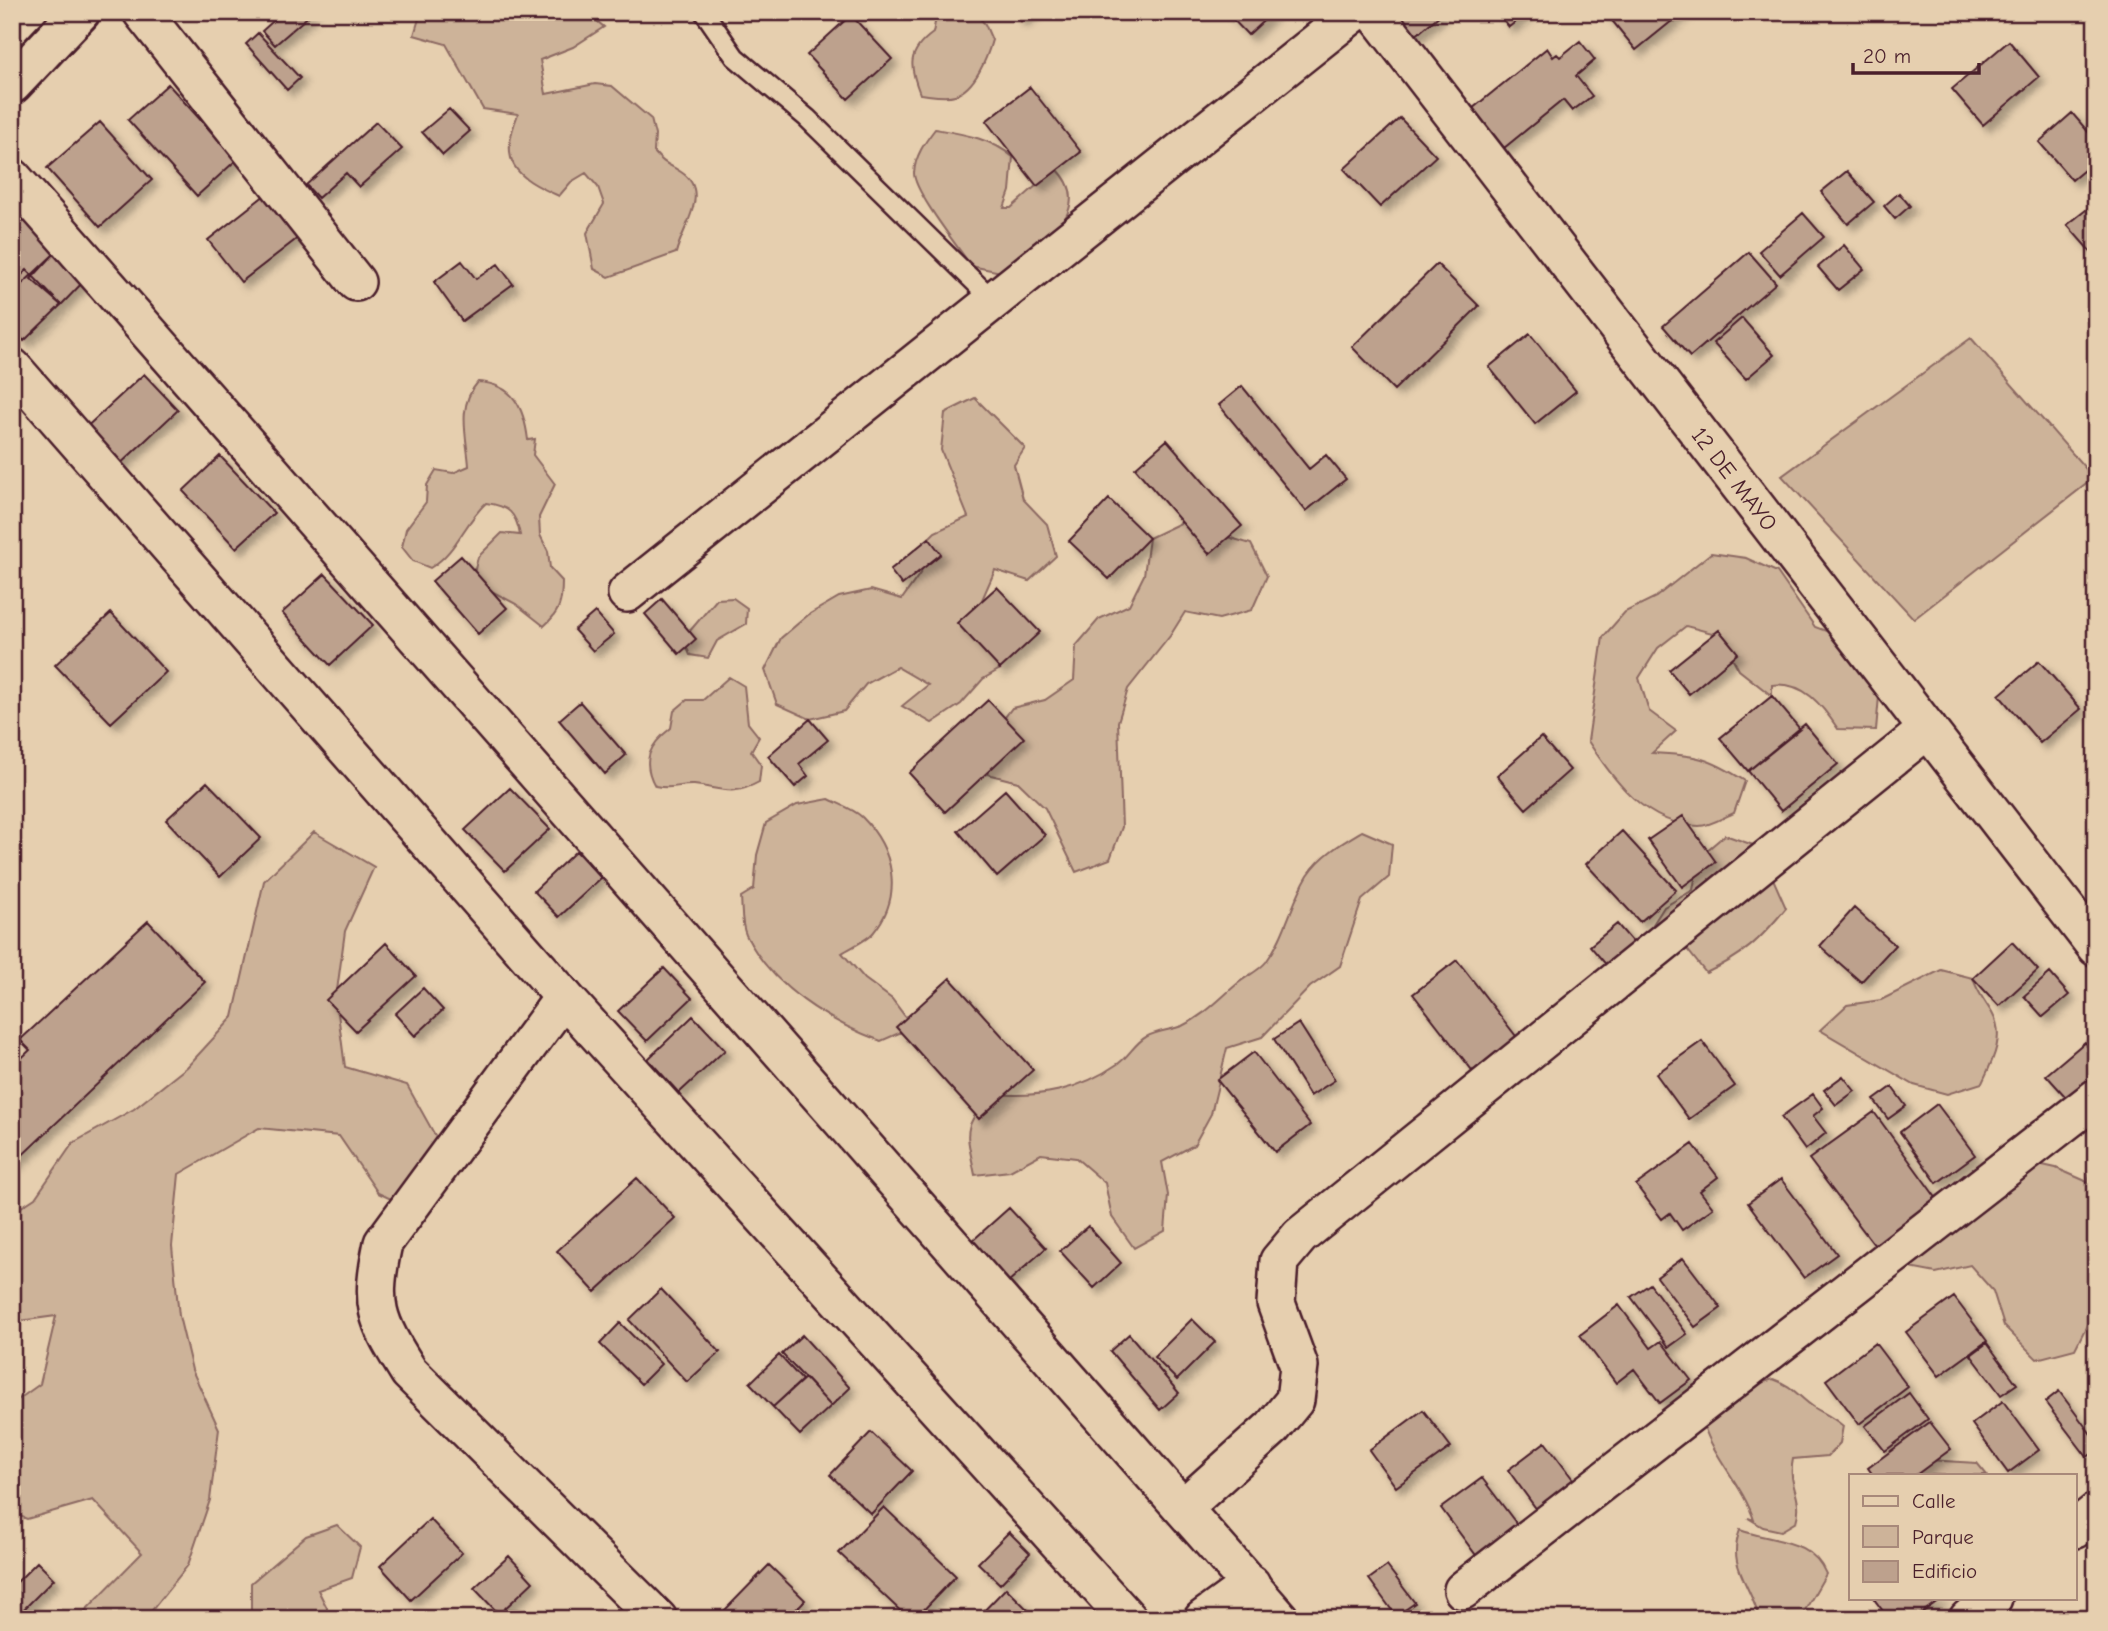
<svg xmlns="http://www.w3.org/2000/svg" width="2108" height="1631" font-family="'Comic Neue',sans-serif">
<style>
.green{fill:#cdb399;stroke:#8c6962;stroke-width:2}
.building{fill:#bda18d;stroke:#4a1f2b;stroke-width:2;filter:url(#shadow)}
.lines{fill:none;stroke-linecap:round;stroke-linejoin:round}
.lane-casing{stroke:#4a1f2b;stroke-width:23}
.street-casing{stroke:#4a1f2b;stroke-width:42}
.primary-casing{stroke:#4a1f2b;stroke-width:44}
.lane{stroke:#e6cfaf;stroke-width:18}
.street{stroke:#e6cfaf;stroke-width:37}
.primary{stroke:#e6cfaf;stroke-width:38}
.labels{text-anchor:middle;stroke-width:5;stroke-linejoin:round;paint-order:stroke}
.street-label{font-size:23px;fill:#4a1f2b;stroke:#e6cfaf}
</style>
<defs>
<filter id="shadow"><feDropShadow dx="6" dy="6" stdDeviation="3.5" flood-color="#0004"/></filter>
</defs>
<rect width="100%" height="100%" fill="#e6cfaf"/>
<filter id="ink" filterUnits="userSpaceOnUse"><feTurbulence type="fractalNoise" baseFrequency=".0143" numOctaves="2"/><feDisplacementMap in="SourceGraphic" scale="14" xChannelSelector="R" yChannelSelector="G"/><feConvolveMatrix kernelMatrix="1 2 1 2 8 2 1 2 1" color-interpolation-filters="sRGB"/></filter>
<g filter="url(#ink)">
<path class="green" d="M421,12H586L604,27L573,47L540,60L546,94L595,84L612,86L651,119L655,135L654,152C665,165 669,164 681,172C712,192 682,227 676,253L609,277L594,269L587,233L604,204L598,187L586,173L571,182L559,196C513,176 499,162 518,114L483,109L446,44L414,35Z
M937,12H974L985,24L992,40C987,58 975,89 955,95C945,98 931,95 920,94C909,66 907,52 933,33Z
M935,129C963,134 991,138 1013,157L1010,191L1004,208H1011L1056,168C1100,211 1036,248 1006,273L971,266C959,248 914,192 914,173C915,156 925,142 935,129Z
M1971,338L2094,478L1914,619L1782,476Z
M478,382C513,384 524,407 528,440L535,439L533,455L555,484L539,517L540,535L548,551L550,568L562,581C562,602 560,612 544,626L516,604L484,587L474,573L478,557L502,533L520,535C516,513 509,506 486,503C464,523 457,552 430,568L413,561L402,547L406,529L426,502L427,485L436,470L453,473L469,466C467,436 456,407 478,382Z
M975,398L1025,448L1014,465L1023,499L1047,524L1056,556L1029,581L995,570L981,602L989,637L1000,669L983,679L961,704L932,723L902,706L928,685L897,667L866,684L844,711L810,719L777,704L765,670L781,638L808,615L839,597L871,590L902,599L921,572L929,538L935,532L968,517L941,450L945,413Z
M1191,518L1221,535L1251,544L1267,576L1252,610L1219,619L1185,612L1170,636L1128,689L1118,722L1122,827L1110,859L1076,872L1045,808L1018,782L983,773L990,737L1012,708L1045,700L1074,680L1076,646L1099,619L1129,605L1144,575L1149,538Z
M1711,553L1746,558L1777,572L1815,627L1848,639L1873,662L1879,696L1876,730L1838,729C1822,705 1804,681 1772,685V696L1739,670L1720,635L1686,626L1658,648L1639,678L1649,711L1676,731L1652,753C1696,755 1708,757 1745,781L1734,813C1724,817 1710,826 1699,826C1646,825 1614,781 1588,741L1603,637L1625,612L1656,597Z
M733,598L747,608L746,624L717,641L708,658L690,655L683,639L717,599Z
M729,677L744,686L748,723L759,737L751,751L761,765L759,782C732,797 721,788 694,785C679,784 675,790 655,786C641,761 649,745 671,728L674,711L687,700H703Z
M829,799C839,804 854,809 862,817C894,849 904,896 873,933C866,941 851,947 842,953L865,979L892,999L913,1027L881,1041C829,1022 772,987 746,935C741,924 742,908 741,897L754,889L757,855L766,823L797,805Z
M1362,831L1392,844L1389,877L1362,900L1340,966L1310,987L1262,1037L1227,1048L1211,1114L1194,1145L1162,1162L1168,1195L1165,1231L1134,1248L1112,1217L1105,1183L1076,1158L1041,1154L1010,1171L975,1175C966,1129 961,1130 992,1094C1040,1098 1079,1091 1119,1063C1129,1056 1135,1043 1146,1037C1156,1031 1171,1030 1182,1026C1205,1015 1218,1000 1237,984C1246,976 1259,971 1266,962C1286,935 1291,903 1308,875C1321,855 1342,843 1362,831Z
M314,832L374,867L345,931L336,998L345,1067L407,1085L441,1146L391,1199L378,1193L339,1136L259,1128L179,1174L172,1246L179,1316L192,1370L219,1429L210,1500L188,1565L145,1619H77L142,1553L93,1500L27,1519L12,1513V1404L40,1384L56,1316L12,1322V1213L35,1198L73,1143L134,1109L187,1067L233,1017L264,881Z
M1725,835L1759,847L1786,908C1759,941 1744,955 1706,973L1682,943L1652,926L1664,907L1693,890L1699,857Z
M1941,970L1973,978C1977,992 1985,1001 1992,1013C2006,1036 1992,1062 1982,1083L1947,1094L1914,1085L1820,1030L1847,1005L1881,1000Z
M2096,1143V1316L2090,1319L2075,1349L2037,1359L2004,1326L1993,1291L1970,1265L1936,1273L1899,1266L2025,1161L2056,1168L2088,1182Z
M1773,1379C1794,1386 1798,1397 1815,1408C1825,1414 1834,1418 1843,1426L1840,1443L1828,1456L1793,1459C1787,1487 1804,1496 1796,1522L1781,1531L1763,1527L1748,1518L1754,1520C1743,1486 1715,1459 1704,1426L1758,1384Z
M1911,1459L1977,1463L1987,1475H1903Z
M337,1525L360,1547L352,1578L318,1590L327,1608L326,1619H251V1583L306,1536Z
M1740,1530C1772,1542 1812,1538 1826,1574L1800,1619H1759C1752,1585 1726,1567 1740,1530Z"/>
<path class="building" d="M283,12L312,13L275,45L262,31Z
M1014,12H1032L1021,21Z
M1226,12H1273L1248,35Z
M1409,12H1440L1441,14L1414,37L1400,20Z
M1497,12H1528L1509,27Z
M1605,12H1683L1636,50Z
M851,15L892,59L848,99L807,55Z
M258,33L300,78L287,90L246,44Z
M1580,41L1595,60L1576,76L1592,96L1572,111L1563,100L1504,148L1472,109L1547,48L1553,57L1557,54L1560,57Z
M2009,41L2039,77L1983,125L1952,89Z
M168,84L213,134L222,127L245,152L197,196L128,120Z
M1030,87L1081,152L1037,186L986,121Z
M449,109L470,131L443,155L422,132Z
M2072,113L2096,141V160L2072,180L2039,142Z
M1400,118L1436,156L1380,207L1344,169Z
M100,122L152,180L100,227L47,168Z
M376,122L402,149L359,187L346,173L318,198L306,185Z
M1847,171L1874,202L1848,224L1821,192Z
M270,191L303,234L241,282L208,240Z
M1899,193L1910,206L1895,219L1884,206Z
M2096,202V258L2067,225Z
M12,208L55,253L18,288L12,282Z
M1803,213L1824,237L1780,275L1759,251Z
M1844,245L1864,269L1838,290L1818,267Z
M1749,252L1776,283L1690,357L1663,326Z
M55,253L85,280L61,305L31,279Z
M462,261L476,279L498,264L513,284L462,321L434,282Z
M1437,264L1479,306L1394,390L1352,347Z
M27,270L61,305L24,341L12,328V284Z
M1742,318L1774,355L1746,379L1713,343Z
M1530,334L1576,391L1535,424L1489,367Z
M144,374L178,410L117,467L82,431Z
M1242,386L1309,469L1326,455L1346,479L1306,511L1219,405Z
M1167,440L1242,526L1209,554L1135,468Z
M220,456L274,513L236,548L183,491Z
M1109,499L1149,538L1109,579L1069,541Z
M929,538L941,554L902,585L890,570Z
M461,556L507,608L478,634L432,581Z
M325,574L373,625L330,665L282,613Z
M997,587L1040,632L1000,669L957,623Z
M662,599L696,639L679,654L645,614Z
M595,612L614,634L593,651L574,630Z
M111,613L166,672L111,723L55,665Z
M1719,630L1738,653L1689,694L1669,670Z
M2039,661L2081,709L2040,743L1999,695Z
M1772,696L1800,729L1748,771L1720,738Z
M988,700L1024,738L945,812L909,773Z
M580,702L626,755L605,774L559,720Z
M810,719L828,740L799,764L808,776L795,787L768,756Z
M1805,724L1838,764L1781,811L1748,771Z
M1541,737L1570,770L1526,809L1497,776Z
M207,782L261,838L220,877L166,820Z
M510,788L550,829L505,871L465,830Z
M1005,790L1045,835L997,877L958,831Z
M1683,816L1716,862L1682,887L1648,840Z
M1622,831L1676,890L1640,922L1586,864Z
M576,851L601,878L559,917L534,891Z
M1854,908L1895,945L1861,982L1820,946Z
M148,921L205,982L12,1165V1067L30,1050L20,1040Z
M1617,924L1642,953L1615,975L1590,946Z
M2012,942L2038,970L1999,1006L1973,978Z
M386,943L416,976L356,1031L326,1000Z
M1457,960L1519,1040L1475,1074L1413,994Z
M664,968L692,998L647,1041L618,1011Z
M2050,973L2069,995L2043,1017L2024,996Z
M950,978L1033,1070L979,1119L896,1027Z
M423,988L443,1010L415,1036L395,1014Z
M693,1016L725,1050L679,1093L648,1059Z
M1299,1023L1335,1080L1310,1096L1274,1039Z
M1702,1041L1735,1086L1689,1119L1656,1074Z
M2085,1042L2096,1054V1086L2074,1106L2046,1075Z
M1254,1052L1310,1125L1275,1152L1217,1080Z
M1843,1076L1855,1091L1836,1105L1824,1090Z
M1892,1087L1906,1106L1888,1119L1874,1100Z
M1813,1094L1823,1108L1813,1116L1826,1133L1805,1150L1781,1117Z
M1937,1104L1975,1155L1937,1183L1900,1132Z
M1874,1112L1937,1199L1878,1250L1809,1159Z
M1693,1144L1718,1177L1700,1191L1713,1208L1682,1230L1670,1213L1662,1219L1636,1185Z
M637,1178L675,1218L595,1292L557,1251Z
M1781,1179L1837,1254L1804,1278L1748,1203Z
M1009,1208L1046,1248L998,1291L962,1250Z
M1088,1226L1121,1263L1094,1288L1060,1251Z
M1683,1258L1721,1308L1695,1327L1657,1277Z
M1650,1284L1687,1334L1669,1347L1631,1297Z
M661,1289L720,1352L687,1382L629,1320Z
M1954,1297L1987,1341L1939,1376L1906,1332Z
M1619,1305L1651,1348L1661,1341L1691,1380L1660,1403L1634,1369L1616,1383L1580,1335Z
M1192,1319L1215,1342L1177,1380L1154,1357Z
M620,1323L661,1364L641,1384L600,1344Z
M1129,1334L1179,1393L1160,1410L1110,1351Z
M802,1335L850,1388L831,1406L782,1354Z
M1875,1343L1908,1387L1859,1424L1826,1380Z
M1987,1343L2017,1384L2001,1395L1971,1355Z
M779,1355L802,1380L773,1407L750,1383Z
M805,1378L831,1406L800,1435L773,1407Z
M2059,1391L2096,1441V1451L2087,1457L2045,1402Z
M1909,1393L1928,1419L1885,1451L1865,1426Z
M2003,1401L2039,1450L2008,1473L1972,1424Z
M1423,1410L1451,1447L1396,1487L1369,1450Z
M1930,1422L1951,1449L1916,1475H1873L1868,1468Z
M871,1432L912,1471L871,1514L830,1475Z
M1545,1442L1578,1486L1540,1514L1508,1470Z
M1482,1478L1525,1535L1484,1566L1441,1508Z
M884,1507L956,1576L915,1619H909L839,1553Z
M430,1519L462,1553L411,1600L380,1566Z
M1009,1532L1030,1553L1000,1584L978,1563Z
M509,1556L533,1582L499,1614L474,1588Z
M37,1562L54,1579L22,1611L12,1601V1587Z
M769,1565L805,1600L787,1619H729L723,1612Z
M1387,1566L1415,1603L1396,1616L1369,1579Z
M1006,1588L1037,1619H976Z
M1876,1598H1942L1913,1619H1889L1874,1599Z"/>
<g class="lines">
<g class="lane-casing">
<path id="lane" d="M704,12L735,57L807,118L994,301"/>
</g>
<g class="street-casing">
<g id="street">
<path d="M142,12L356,282"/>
<path id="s1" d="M1374,12L2096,947"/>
<path d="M12,177L1280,1619"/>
<path d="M12,367L564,997L1128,1619"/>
<path d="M627,593L1355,12"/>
<path d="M564,997L383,1243C370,1306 375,1318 409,1372L658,1619"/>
<path d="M1184,1507L1272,1428L1295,1400L1299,1366L1276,1303L1279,1261L1300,1236L1928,729"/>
<path d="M2075,1529L2096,1512"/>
<path d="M1463,1590L2096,1098"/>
<path d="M1203,1619L1251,1584"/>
<path d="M1968,1619L1993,1598"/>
</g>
</g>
<g class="primary-casing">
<path id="primary" d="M12,84L80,12"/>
</g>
<use href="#lane" class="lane"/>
<use href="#street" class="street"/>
<use href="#primary" class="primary"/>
</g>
</g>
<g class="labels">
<g class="street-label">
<text dy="8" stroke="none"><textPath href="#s1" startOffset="590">12 DE MAYO</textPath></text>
</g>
</g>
<rect width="2108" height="1631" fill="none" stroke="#e6cfaf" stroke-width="42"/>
<rect x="21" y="21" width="2066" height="1589" fill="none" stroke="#4a1f2b" stroke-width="2.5" filter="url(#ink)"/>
<rect x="1849" y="1474" width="228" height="126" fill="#e6cfaf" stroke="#a8897a" stroke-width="2"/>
<rect x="1863" y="1496" width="35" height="10" fill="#e6cfaf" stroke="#a8897a" stroke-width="2"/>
<text x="1912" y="1508" font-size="21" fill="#4a1f2b">Calle</text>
<rect x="1863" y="1526" width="35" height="21" fill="#cdb399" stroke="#a8897a" stroke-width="2"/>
<text x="1912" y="1544" font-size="21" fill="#4a1f2b">Parque</text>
<rect x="1863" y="1561" width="35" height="21" fill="#bda18d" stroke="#a8897a" stroke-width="2"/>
<text x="1912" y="1578" font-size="21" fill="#4a1f2b">Edificio</text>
<path d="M1853 63v10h126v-10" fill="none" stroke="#4a1f2b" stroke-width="3.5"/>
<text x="1863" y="63" font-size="21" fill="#4a1f2b" stroke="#e6cfaf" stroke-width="5" paint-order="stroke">20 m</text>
</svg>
